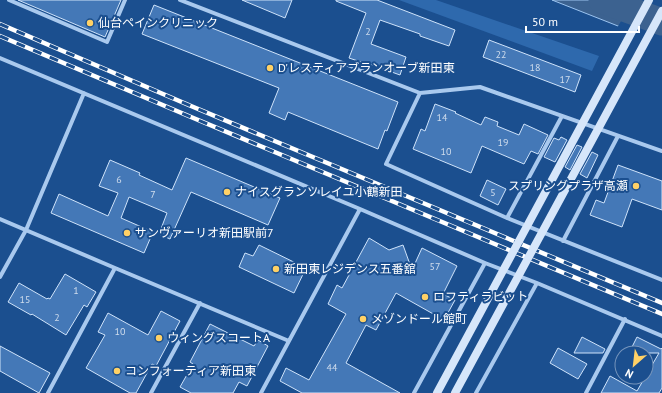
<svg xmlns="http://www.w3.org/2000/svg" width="662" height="393" font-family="'PT Sans','Noto Sans JP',sans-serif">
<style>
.green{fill:#2e69ad}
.water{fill:#3c6290;stroke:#9cc4f0}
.pier{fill:#1b4f8f}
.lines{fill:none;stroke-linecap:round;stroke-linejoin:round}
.river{stroke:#3c6290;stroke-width:27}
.building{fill:#4478b7;stroke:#cfe3fa}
.street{stroke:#a9c9ee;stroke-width:4}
.rail-casing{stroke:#fff;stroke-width:4.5}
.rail{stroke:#1b4f8f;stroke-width:3;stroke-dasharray:9;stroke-linecap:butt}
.secondary-bridge{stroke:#d6e6fa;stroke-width:8}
.poi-dot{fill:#ffd166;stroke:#1b4f8f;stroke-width:1.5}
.labels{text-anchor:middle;stroke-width:4;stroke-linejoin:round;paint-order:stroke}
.number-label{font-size:10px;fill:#d0dded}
.poi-label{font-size:12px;fill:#fff;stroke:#1b4f8f;text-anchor:start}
</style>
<rect width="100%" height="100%" fill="#1b4f8f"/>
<path class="green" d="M399,0H436L599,56L592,71Z"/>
<path class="water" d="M552,0H594L625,18L662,34L618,26Z"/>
<path class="pier" d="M662,12V36L617,28L624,16Z"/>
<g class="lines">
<path class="river" d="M602,0L662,22"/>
</g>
<path class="building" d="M18,0H121L105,37Z
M242,0H292L285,18Z
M336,0H377L455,30L449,46L420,36V34L380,20L371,44L406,57L400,75L364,62V63L349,58L366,13L336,1Z
M154,5L398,102L387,131L385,130L378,149L288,112L285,120L269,113L279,88L142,34Z
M489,40L581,75L575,92L483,57Z
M435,104L456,112L455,113L481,125L485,117L498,122L497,126L519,135L524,124L548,135L538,154L531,151L524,164L482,146L471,173L413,149L421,129L425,131Z
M561,137L567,140L555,162L544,157L554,138L559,140Z
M577,145L582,147L570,170L565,167Z
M592,152L598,155L587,178L580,174Z
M186,158L280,198L268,225L191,192L170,239L159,234L167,213L129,197L121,218L153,232L144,253L51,213L59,194L108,216L118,193L99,186L110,160L140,173L139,175L172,190Z
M618,165L662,181V210L632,199L622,227L590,215L596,200L604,203Z
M487,180L506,189L498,205L480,196Z
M369,238L389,250L403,245L412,270L422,248L457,266L443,294L455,300L444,320L396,293L376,330L366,325L346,363L400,393H302L280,381L286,368L309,380L346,314L328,304L337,285L342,288Z
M259,245L306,268L294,293L239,267L245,253L253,256Z
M65,274L96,292L87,307L84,305L66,335L32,314L31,315L8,302L19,283L47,299L48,298L50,299Z
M161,311L180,321L156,366L152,364L136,393H130L86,368L105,335L98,332L108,313L148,335Z
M210,324L254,346L258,340L268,346L247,386L239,382L233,393H191L180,387L193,364L190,362Z
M582,337L605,349L603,353H574Z
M637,337L661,349L662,348V388L659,393H601L610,376L637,391L659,353H629Z
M0,346L50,373L39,393L0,371Z
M558,348L587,364L578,379L550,363Z"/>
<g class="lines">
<path class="street" d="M9,0L107,42L125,0
M180,0L420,93L480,87L662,151
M0,58L360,209L261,393
M420,93L386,164L507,218L662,280
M360,209L485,263L537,283L662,336
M507,218L562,116
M0,219L115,268L289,341
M563,241L618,136
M0,277L26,230L84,93
M48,393L115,268
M151,393L200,303
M414,393L485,263
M476,393L537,283
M586,393L625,319"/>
<g class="rail-casing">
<path id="rail" d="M0,24L191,106L662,303
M0,36L191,117L662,314"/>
</g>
<use href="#rail" class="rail"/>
<path class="secondary-bridge" d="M437,393L649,0
M455,393L662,11"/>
</g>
<g class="poi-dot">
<circle cx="90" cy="23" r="4"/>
<circle cx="270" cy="68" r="4"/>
<circle cx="636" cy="186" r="4"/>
<circle cx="227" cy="192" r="4"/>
<circle cx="127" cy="233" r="4"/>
<circle cx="276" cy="269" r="4"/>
<circle cx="425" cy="297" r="4"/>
<circle cx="363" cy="319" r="4"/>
<circle cx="159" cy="338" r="4"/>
<circle cx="117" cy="371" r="4"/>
</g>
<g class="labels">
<g class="number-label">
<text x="368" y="35">2</text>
<text x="501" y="58">22</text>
<text x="535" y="71">18</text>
<text x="565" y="83">17</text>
<text x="442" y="121">14</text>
<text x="503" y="146">19</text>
<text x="446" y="155">10</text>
<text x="119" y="183">6</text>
<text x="493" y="196">5</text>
<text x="153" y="198">7</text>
<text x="435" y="270">57</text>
<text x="76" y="294">1</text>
<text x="25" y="303">15</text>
<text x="57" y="321">2</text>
<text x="120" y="335">10</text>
<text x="332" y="371">44</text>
</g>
<g class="poi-label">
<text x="98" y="27">仙台ペインクリニック</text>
<text x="278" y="72">D'レスティアブランオーブ新田東</text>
<text x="628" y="190" text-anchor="end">スプリングプラザ高瀬</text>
<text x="235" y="196">ナイスグランソレイユ小鶴新田</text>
<text x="135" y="237">サンヴァーリオ新田駅前7</text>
<text x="284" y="273">新田東レジデンス五番舘</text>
<text x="433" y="301">ロフティラビット</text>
<text x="371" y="323">メゾンドール館町</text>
<text x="167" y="342">ウィングスコートA</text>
<text x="125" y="375">コンフォーティア新田東</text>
</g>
</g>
<g transform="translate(634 365) rotate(208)"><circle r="19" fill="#1b4f8f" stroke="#7695bc"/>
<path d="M0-3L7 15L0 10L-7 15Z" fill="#ffd166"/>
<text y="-6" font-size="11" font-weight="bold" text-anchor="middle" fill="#ffffff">N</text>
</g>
<path d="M526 26v6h113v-6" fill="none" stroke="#ffffff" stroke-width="2"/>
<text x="532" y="26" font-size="12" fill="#ffffff" stroke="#1b4f8f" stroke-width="3" paint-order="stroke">50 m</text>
</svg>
